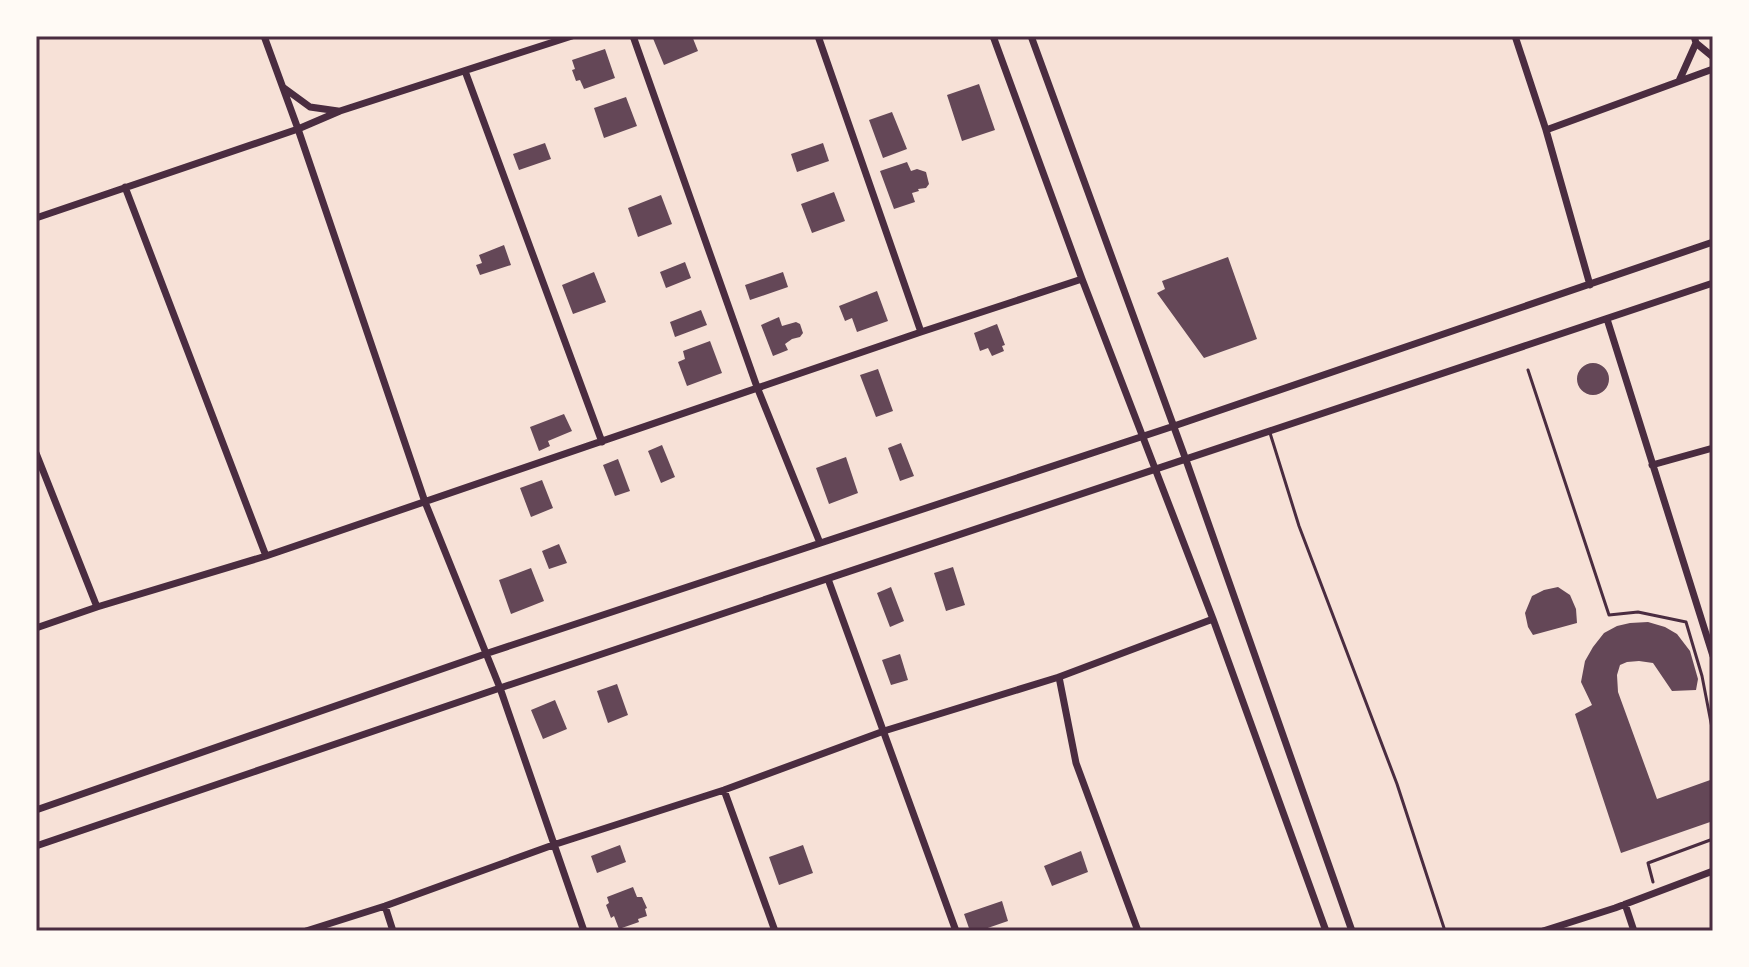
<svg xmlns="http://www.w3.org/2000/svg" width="1749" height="967" font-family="'Varela Round',sans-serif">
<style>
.building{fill:#644757}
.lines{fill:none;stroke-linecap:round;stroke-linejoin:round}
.path{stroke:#4a2c40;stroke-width:3}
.service{stroke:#4a2c40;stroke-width:3}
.minor{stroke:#4a2c40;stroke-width:7}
.neatline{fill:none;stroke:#4a2c40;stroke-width:3}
</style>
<rect width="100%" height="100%" fill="#f7e1d7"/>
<path class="building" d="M652,36H692L698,51L664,65Z
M605,49L615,78L584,89L580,80L576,81L572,70L575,69L572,60Z
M979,84L995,130L962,141L947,95Z
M626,97L637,126L604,138L594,108Z
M892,112L907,149L883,158L869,120Z
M545,143L551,159L519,170L513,154Z
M823,143L829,161L797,172L791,154Z
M907,162L911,171L917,169L926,172L929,184L926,188L918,189L919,191L912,193L915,202L894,209L880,171Z
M834,192L845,221L812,233L801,204Z
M661,195L672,224L638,237L628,208Z
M504,245L511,265L480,275L476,265L482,263L479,255Z
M1228,257L1257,339L1204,358L1157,293L1165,289L1162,281Z
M685,262L691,278L666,288L660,272Z
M594,272L606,302L573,314L562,285Z
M783,272L788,287L750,300L745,285Z
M877,291L888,321L857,332L852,318L845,321L839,306Z
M701,310L707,325L675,337L670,322Z
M779,317L782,326L796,322L800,324L803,333L800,337L792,339L785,344L788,350L773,356L761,325Z
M997,324L1005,345L1002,346L1004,351L992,356L988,348L980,351L974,333Z
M710,341L722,373L687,386L678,362L685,359L683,351Z
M1577 379a16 16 0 1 1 32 0a16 16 0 1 1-32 0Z
M878,369L893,411L876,417L860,375Z
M564,414L572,431L548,441L550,446L539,451L530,427Z
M901,443L914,476L900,481L888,448Z
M662,445L675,477L661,483L648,451Z
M846,457L858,493L829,504L816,468Z
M618,459L630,491L615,496L603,465Z
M542,480L553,508L531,517L520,488Z
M559,544L567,563L549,569L542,551Z
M953,567L965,605L946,611L934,573Z
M531,568L544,601L511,614L499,580Z
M891,587L904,621L890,627L877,593Z
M1558,587L1570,595L1576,609L1577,623L1533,635L1528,627L1525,613L1532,596L1544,590Z
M1648,622L1665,627L1677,634L1690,651L1698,679L1696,690L1672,691L1653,663L1639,661L1627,662L1620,665L1617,675L1618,692L1657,799L1713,779V821L1621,853L1575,714L1592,705L1581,682L1585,661L1593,647L1604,633L1617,626L1630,623Z
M900,654L908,680L891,685L882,660Z
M617,684L628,715L608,723L597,691Z
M555,700L567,729L543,739L531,710Z
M620,845L626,862L597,873L591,856Z
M803,845L813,873L779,885L769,857Z
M1081,851L1088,872L1052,886L1044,866Z
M633,887L637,897H642L647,908L645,909L647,916L638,919L639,922L619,929L614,916L611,918L606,905L609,903L607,897Z
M1002,901L1008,921L979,931H970L964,914Z"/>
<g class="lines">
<path class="path" d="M1528,370L1609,615L1638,612L1686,622L1702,676L1713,733
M1653,882L1648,863L1713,839"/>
<path class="service" d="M1270,433L1299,526L1397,784L1445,931"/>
<path class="minor" d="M264,36L298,129L425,502L500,688L584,931
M633,36L757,387L820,543
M818,36L921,332
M993,36L1082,279L1213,619L1326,931
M1031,36L1186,460L1352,931
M1515,36L1546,130L1590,285
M1694,36L1696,43L1713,57
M465,71L602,442
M1679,81L1696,43
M284,88L310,107L338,111
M1546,130L1713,69
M125,187L266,556
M36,218L298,129L340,111L572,36
M1607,319L1713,656
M36,453L97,607
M1652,465L1713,448
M828,579L956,931
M36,628L97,607L266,556L921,332L1082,279
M1059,677L1076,763L1138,931
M724,790L775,931
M36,810L485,654L1174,426L1713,242
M36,846L500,688L1713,283
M1625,904L1634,931
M385,906L393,931
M306,931L385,906L553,845L724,790L884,731L1059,677L1213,619
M1543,931L1615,908L1713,871"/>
</g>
<rect width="1749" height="967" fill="none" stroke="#fffaf5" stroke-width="76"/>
<rect x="38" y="38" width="1673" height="891" class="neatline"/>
</svg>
